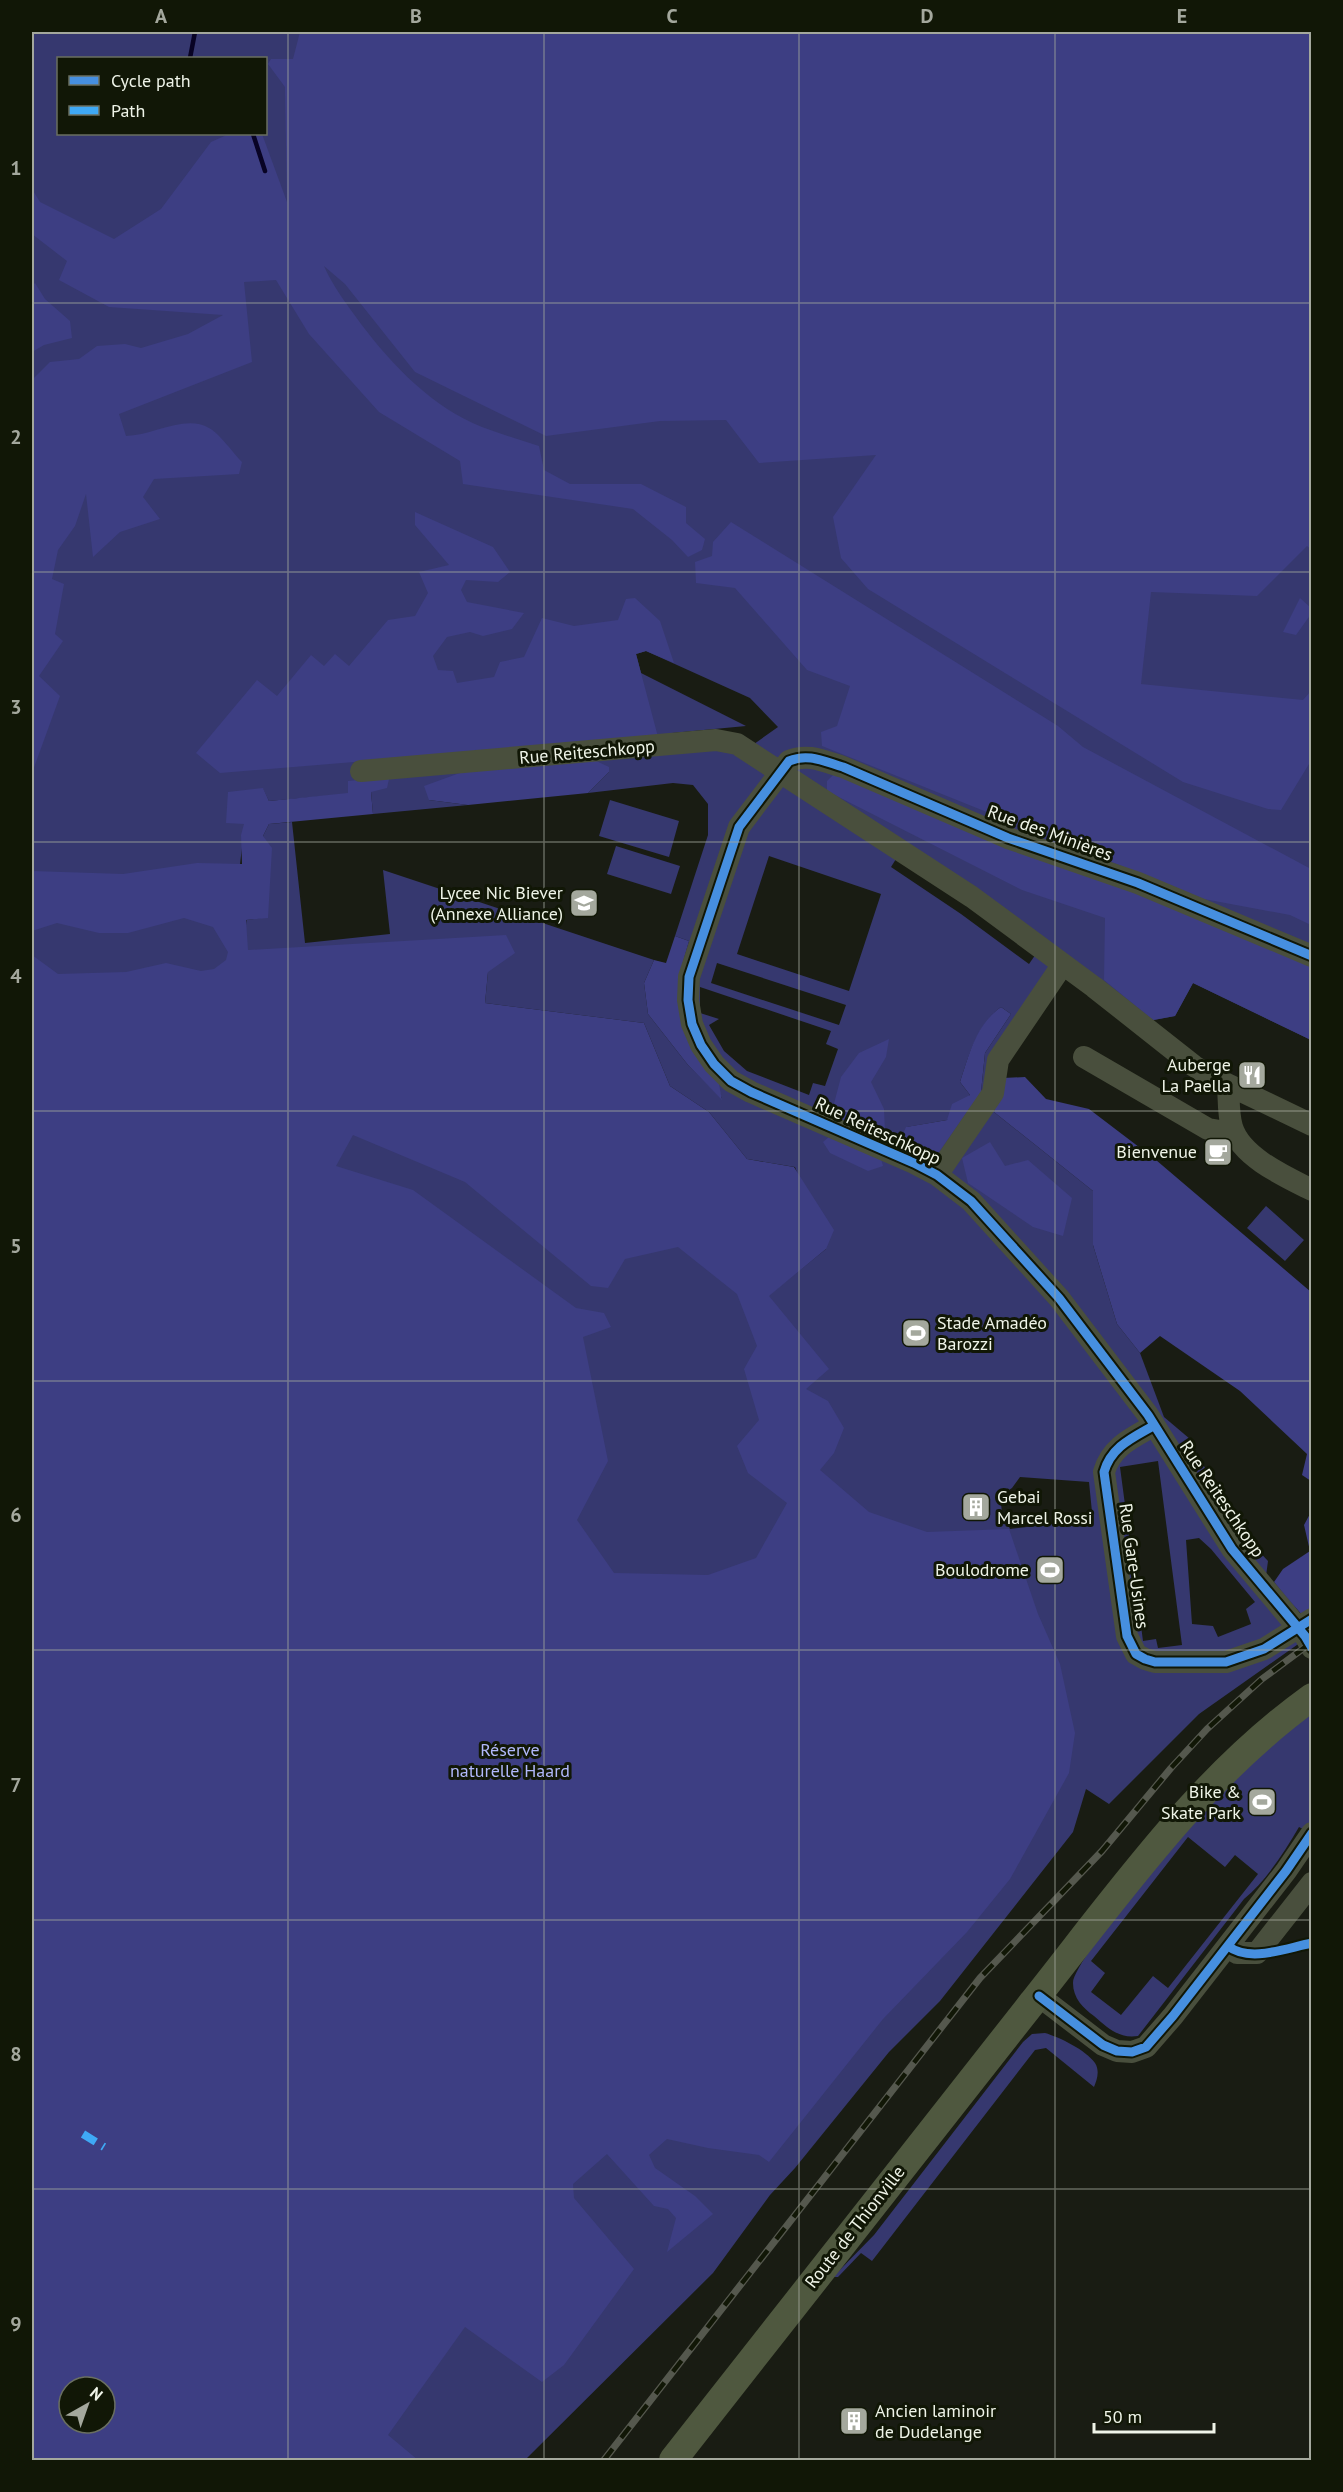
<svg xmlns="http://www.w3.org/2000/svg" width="1343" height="2492" font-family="'PT Sans',sans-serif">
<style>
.green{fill:#36386f;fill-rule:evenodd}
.forest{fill:#3d3e83;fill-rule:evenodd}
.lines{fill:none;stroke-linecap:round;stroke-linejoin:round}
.stream{stroke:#080324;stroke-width:4.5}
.minor{stroke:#494f3d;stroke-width:22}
.major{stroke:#4f583f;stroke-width:28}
.rail-casing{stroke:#55584e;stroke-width:7}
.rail{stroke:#111706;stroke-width:4.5;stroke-dasharray:14;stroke-linecap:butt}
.quiet{stroke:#3fa9f5;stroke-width:8;stroke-dasharray:15 8;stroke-linecap:butt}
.cycleway-casing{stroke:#111706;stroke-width:13}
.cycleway{stroke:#468fdf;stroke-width:9}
.grid{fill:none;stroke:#a4a89d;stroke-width:1.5;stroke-opacity:0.55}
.labels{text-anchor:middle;stroke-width:6;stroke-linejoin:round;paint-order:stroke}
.street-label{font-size:18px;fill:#eff4e8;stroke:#111706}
.poi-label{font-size:18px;fill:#eff4e8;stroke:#111706;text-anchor:end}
.park-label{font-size:18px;fill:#b2b9fc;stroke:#111706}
.neatline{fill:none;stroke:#a4a89d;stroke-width:2}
.grid-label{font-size:20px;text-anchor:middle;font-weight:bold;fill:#a4a89d}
</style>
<rect width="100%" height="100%" fill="#191c13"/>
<path class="green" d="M32,32H1311V1040L1193,983L1175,1016L1154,1020L1063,978L1004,1068L994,1112L1093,1191V1245L1117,1324L1140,1353L1164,1417L1190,1439L1235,1526L1268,1561L1266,1576C1286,1592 1301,1612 1311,1635L1199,1714L1109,1804L1086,1789L1073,1832L940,2001L889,2052L795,2168L770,2195L713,2273L525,2460H32ZM58,58H266V134H58ZM646,651L750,698L778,727L747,749L672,733L746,726L641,673L636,654ZM609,772L588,793L673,783L693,785L708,804V835L675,936L689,941L679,976L722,1099L688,1065L648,1014L644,983L654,960L383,870L390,934L305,943L292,822L269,824L263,836L268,917L246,920L247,925L240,864L245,823L263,789L269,801L371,792L373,814L468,805L429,800ZM901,851L1040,948L1029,964L961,914L891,867ZM769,856L881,894L849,991L737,954ZM428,940L488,972L485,1003L644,1023L670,1086L709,1112L747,1159L795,1167L826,1249L768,1296L487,1017ZM717,963L846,1005L839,1025L711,983ZM700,987L831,1031L826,1044L838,1049L825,1086L813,1083L809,1095L747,1071L724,1051L709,1025L719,1019L700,1013ZM1001,1007L1011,1014L985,1053L981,1092L916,1154L907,1127L947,1120L970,1095L960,1082C969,1055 977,1024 1001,1007ZM1158,1461L1182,1645L1158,1648L1156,1639L1143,1641L1120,1467ZM1020,1477L1089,1482L1092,1512L1052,1520L1053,1524L1010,1529L1002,1512L1000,1496L1012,1488ZM1199,1538L1211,1549L1255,1602L1246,1609L1251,1624L1218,1637L1213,1626L1192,1624L1186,1540ZM69,2387H105V2423H69Z
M610,800L679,821L669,857L599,836Z
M616,846L680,866L671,894L607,874Z
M1266,1206L1304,1240L1285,1261L1247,1228Z
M1311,1711V1833L1299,1827C1285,1851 1266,1881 1244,1899L1138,2036C1119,2039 1108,2028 1094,2016C1083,2008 1073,1998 1073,1983C1074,1956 1207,1807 1233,1780C1257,1756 1285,1734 1311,1711ZM1188,1837L1225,1867L1235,1855L1258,1874L1168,1988L1153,1976L1121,2015L1091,1992L1105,1973L1091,1961Z
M1045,2033C1059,2037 1086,2050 1095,2063C1100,2071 1097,2080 1094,2087L1046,2048L1035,2050L872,2261L861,2253L838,2277H833L874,2235L1023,2042L1032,2034Z"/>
<path class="forest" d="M300,32H1311V549L1307,546L1257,596L1151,592L1141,684L1303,700L1311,691V765L1309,764L1281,810L1268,809L1183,782L868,589L841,558L833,517L876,455L759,463L726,420L660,421L546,436L415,372L345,284L324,266C332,285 348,306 361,324C393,366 432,407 482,427C501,434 520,440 539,446L544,470L570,484H641L686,507V523L705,539L702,550L688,557L672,540L633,509L463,484L460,461L379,412L309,334L276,280L244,282L252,362L119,414L126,436C152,436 185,414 209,428C220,434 233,453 242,462L239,474L154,479L143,497L160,519L120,532L93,557L86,494L75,526L58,550L52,579L64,584L55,634L63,641L39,676L60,696L32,773V380L50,362L79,359L97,346L125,344L141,348L188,334L223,315L109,307L59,280L67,261L32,234V189L40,202L114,239L161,209L211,142L229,134H262L287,202L285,87L268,64L271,59H293Z
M35,283L45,299L70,321L72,338L44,345L32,352V286Z
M415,512L493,547L510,572L498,582L466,580L461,590L467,602L524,613L512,629L483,636L470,632L447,637L433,656L438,670L453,671L457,683L494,677L500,662L524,657L542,618L574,626L618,620L626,599L635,598L660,621L674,663L646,651L636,654L658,737L220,773L196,753L257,680L277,696L311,655L324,666L335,654L349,666L388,620L415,616L428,593L419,572L449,565L415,525Z
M731,522L1058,726L1083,747L1311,869V925L1290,915L1204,899L822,746L821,732L837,726L850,686L807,670L735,588L696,583L695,562L712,556L713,542Z
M1300,598L1311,608V614L1296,635L1283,632Z
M592,759L609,767V772L588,793L468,805L429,800L424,786L468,770Z
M834,774L1311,961V1040L1193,983L1175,1016L1153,1020L1104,980L1105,918L1022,890L827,791V781Z
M382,778L389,779L387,788L371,792L373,814L269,824L263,836L272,848L268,918L246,920L248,950L506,935L515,953L488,972L485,1003L644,1023L670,1086L709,1112L747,1159L794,1167L834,1230L826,1249L769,1296L829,1369L806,1389L828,1401L844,1428L834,1453L820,1470L869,1512L927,1532L1009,1529L1038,1614L1060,1664L1075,1733L1069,1773L1010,1879L967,1932L883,2019L769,2162L759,2155L708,2148L667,2139L649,2155L655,2168L695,2196L713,2214L667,2252L676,2218L668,2209L654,2206L607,2154L573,2184L574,2198L634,2269L564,2365L542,2382L465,2327L388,2435L418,2460H32V955L58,974L126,972L166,963L201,971L214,969L226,960L228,952L213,927L184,918L128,933H99L57,923L32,931V871L123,874L197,863L242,864L241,835L244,824L226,823L228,792L263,788L269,801L348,793V781ZM353,1135L465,1182L591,1286L608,1288L625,1259L678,1247L737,1294L757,1346L744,1369L759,1420L737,1446L748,1473L787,1503L756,1558L708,1575L614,1573L577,1520L608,1461L583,1337L611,1327L604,1313L576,1308L413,1190L336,1166ZM69,2387H105V2423H69Z
M675,936L689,941L679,976L719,1084L722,1100L688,1065L648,1014L644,983L654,960L666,963Z
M1001,1007L1011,1014L985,1053L981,1092L939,1152L927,1156L915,1154L902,1136L906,1127L947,1120L952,1104L970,1095L960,1082C969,1055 976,1024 1001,1007Z
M889,1039L886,1057L871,1082L884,1109L885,1131L879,1137L831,1115L841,1077L859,1053Z
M1025,1077L1046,1099L1089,1109L1156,1160L1311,1292V1481L1302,1475L1307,1454L1240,1391L1160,1336L1140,1353L1117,1324L1093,1245V1191L994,1112L1003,1078Z
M830,1136L881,1159L883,1166L868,1171L830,1153L823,1142Z
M990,1142L1005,1166L1028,1160L1072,1198L1063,1236L1033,1227L968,1183L962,1158Z
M1311,1512V1608L1302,1615L1274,1582L1283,1569L1310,1551L1304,1525Z"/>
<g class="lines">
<path class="stream" d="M190,58L195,32
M253,134L265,171"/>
<path class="minor" d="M361,771L716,740L737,744L972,897L1094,987L1194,1066L1210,1076L1312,1125
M1312,956L1138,883L1008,838L843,767C823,761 808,753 789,761L739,827L689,977L688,1000L692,1024L701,1045L714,1064L731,1081L751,1092L914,1163L937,1175L971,1201L1059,1298L1148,1415L1232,1549L1305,1636L1312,1648
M1084,1057L1208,1129L1220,1131L1232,1128
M1228,1085C1229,1099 1228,1114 1232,1127C1241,1157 1286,1177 1312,1190
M937,1175L993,1093L998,1060L1063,964
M1153,1426C1132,1438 1111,1447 1104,1472L1127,1636L1136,1654L1145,1659L1155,1662H1226L1264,1649L1312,1619
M1228,1946L1237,1953H1257L1312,1883
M1039,1996L1103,2045L1117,2051L1132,2052L1146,2047L1173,2016L1286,1871L1312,1833"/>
<path class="major" d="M673,2460C792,2307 912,2155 1032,2003C1118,1895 1198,1779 1312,1697"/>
<g class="rail-casing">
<path id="rail" d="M604,2460L980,1978L1102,1851L1171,1768L1207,1729L1262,1679L1312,1642"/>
</g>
<use href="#rail" class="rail"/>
<path class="quiet" d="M83,2134L104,2147"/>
<g class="cycleway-casing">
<path id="cycleway" d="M1312,956L1138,883L1008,838L843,767C823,761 808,753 789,761L739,827L689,977L688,1000L692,1024L701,1045L714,1064L731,1081L751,1092L914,1163L937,1175L971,1201L1059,1298L1148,1415L1232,1549L1305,1636L1312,1648
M1153,1426C1132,1438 1111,1447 1104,1472L1127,1636L1136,1654L1145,1659L1155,1662H1226L1264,1649L1312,1619
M1228,1946C1250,1963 1286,1948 1312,1943
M1039,1996L1103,2045L1117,2051L1132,2052L1146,2047L1173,2016L1286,1871L1312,1833"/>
</g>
<use href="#cycleway" class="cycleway"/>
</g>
<path class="grid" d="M288,32V2460M544,32V2460M799,32V2460M1055,32V2460M32,303H1312M32,572H1312M32,842H1312M32,1111H1312M32,1381H1312M32,1650H1312M32,1920H1312M32,2189H1312"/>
<defs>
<g id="school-square" transform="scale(1.5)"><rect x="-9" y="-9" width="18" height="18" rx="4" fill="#a4a89d" stroke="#111706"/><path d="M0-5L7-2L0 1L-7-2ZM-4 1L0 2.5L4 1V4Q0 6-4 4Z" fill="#fff"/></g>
<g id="restaurant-square" transform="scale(1.5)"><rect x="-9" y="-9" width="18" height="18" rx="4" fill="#a4a89d" stroke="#111706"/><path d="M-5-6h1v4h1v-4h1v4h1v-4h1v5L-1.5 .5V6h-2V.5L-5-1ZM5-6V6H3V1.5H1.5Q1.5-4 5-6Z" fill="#fff"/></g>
<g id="cafe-square" transform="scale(1.5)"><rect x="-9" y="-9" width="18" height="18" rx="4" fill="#a4a89d" stroke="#111706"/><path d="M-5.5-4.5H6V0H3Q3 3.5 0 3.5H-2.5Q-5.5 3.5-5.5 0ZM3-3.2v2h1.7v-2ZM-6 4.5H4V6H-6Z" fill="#fff"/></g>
<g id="stadium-square" transform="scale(1.5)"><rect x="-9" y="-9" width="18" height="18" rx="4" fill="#a4a89d" stroke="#111706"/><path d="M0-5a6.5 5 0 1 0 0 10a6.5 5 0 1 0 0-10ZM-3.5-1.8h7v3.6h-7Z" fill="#fff"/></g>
<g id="building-square" transform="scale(1.5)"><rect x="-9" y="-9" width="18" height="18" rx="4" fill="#a4a89d" stroke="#111706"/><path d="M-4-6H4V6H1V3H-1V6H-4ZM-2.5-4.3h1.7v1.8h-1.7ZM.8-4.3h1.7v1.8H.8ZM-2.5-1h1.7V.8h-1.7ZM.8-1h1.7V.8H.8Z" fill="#fff"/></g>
</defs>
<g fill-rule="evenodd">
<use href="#school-square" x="584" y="903"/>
<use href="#restaurant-square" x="1252" y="1075"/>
<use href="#cafe-square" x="1218" y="1152"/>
<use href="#stadium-square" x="916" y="1333"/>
<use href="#building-square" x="976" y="1507"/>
<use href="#stadium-square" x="1050" y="1570"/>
<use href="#stadium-square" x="1262" y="1802"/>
<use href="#building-square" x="854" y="2421"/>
</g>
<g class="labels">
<g class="street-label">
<text transform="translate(587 752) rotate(-5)" y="6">Rue Reiteschkopp</text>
<text transform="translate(1050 833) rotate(20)" y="6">Rue des Minières</text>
<text transform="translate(878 1131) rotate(25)" y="6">Rue Reiteschkopp</text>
<text transform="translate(1222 1499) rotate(56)" y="6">Rue Reiteschkopp</text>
<text transform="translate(1134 1566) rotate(82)" y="6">Rue Gare-Usines</text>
<text transform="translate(855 2227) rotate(-52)" y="6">Route de Thionville</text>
</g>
<g class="poi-label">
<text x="563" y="899">Lycee Nic Biever<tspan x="563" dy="21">(Annexe Alliance)</tspan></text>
<text x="1231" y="1071">Auberge<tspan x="1231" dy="21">La Paella</tspan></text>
<text x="1197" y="1158">Bienvenue</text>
<text x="937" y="1329" text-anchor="start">Stade Amadéo<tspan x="937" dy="21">Barozzi</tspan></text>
<text x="997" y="1503" text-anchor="start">Gebai<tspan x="997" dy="21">Marcel Rossi</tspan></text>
<text x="1029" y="1576">Boulodrome</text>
<text x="1241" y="1798">Bike &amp;<tspan x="1241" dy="21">Skate Park</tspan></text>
<text x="875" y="2417" text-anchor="start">Ancien laminoir<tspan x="875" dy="21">de Dudelange</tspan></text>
</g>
<g class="park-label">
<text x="510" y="1756">Réserve<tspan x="510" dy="21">naturelle Haard</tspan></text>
</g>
</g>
<rect width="1343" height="2492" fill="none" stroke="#111706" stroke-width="66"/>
<rect x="57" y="57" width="210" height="78" fill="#111706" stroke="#6a6f60" stroke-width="1.5"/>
<rect x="69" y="76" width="30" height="9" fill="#468fdf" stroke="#6a6f60" stroke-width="1.5"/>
<text x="111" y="87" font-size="18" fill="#eff4e8">Cycle path</text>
<rect x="69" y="106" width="30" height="9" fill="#3fa9f5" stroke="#6a6f60" stroke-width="1.5"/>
<text x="111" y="117" font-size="18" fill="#eff4e8">Path</text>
<g transform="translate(87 2405) rotate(40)"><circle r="28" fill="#111706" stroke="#6a6f60" stroke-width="1.5"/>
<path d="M0-4.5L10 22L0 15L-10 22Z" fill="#a4a89d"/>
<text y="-9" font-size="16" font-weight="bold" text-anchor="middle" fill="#eff4e8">N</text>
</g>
<path d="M1094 2423v9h120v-9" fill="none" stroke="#eff4e8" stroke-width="3"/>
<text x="1103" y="2423" font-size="18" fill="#eff4e8" stroke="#111706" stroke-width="4.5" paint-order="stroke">50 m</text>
<rect x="33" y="33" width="1277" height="2426" class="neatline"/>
<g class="grid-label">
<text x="161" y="23">A</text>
<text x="416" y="23">B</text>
<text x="672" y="23">C</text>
<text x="927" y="23">D</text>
<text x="1182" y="23">E</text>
<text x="16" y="175">1</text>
<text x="16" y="444">2</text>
<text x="16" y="714">3</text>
<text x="16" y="983">4</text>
<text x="16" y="1253">5</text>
<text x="16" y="1522">6</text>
<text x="16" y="1792">7</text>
<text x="16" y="2061">8</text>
<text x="16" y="2331">9</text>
</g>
</svg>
